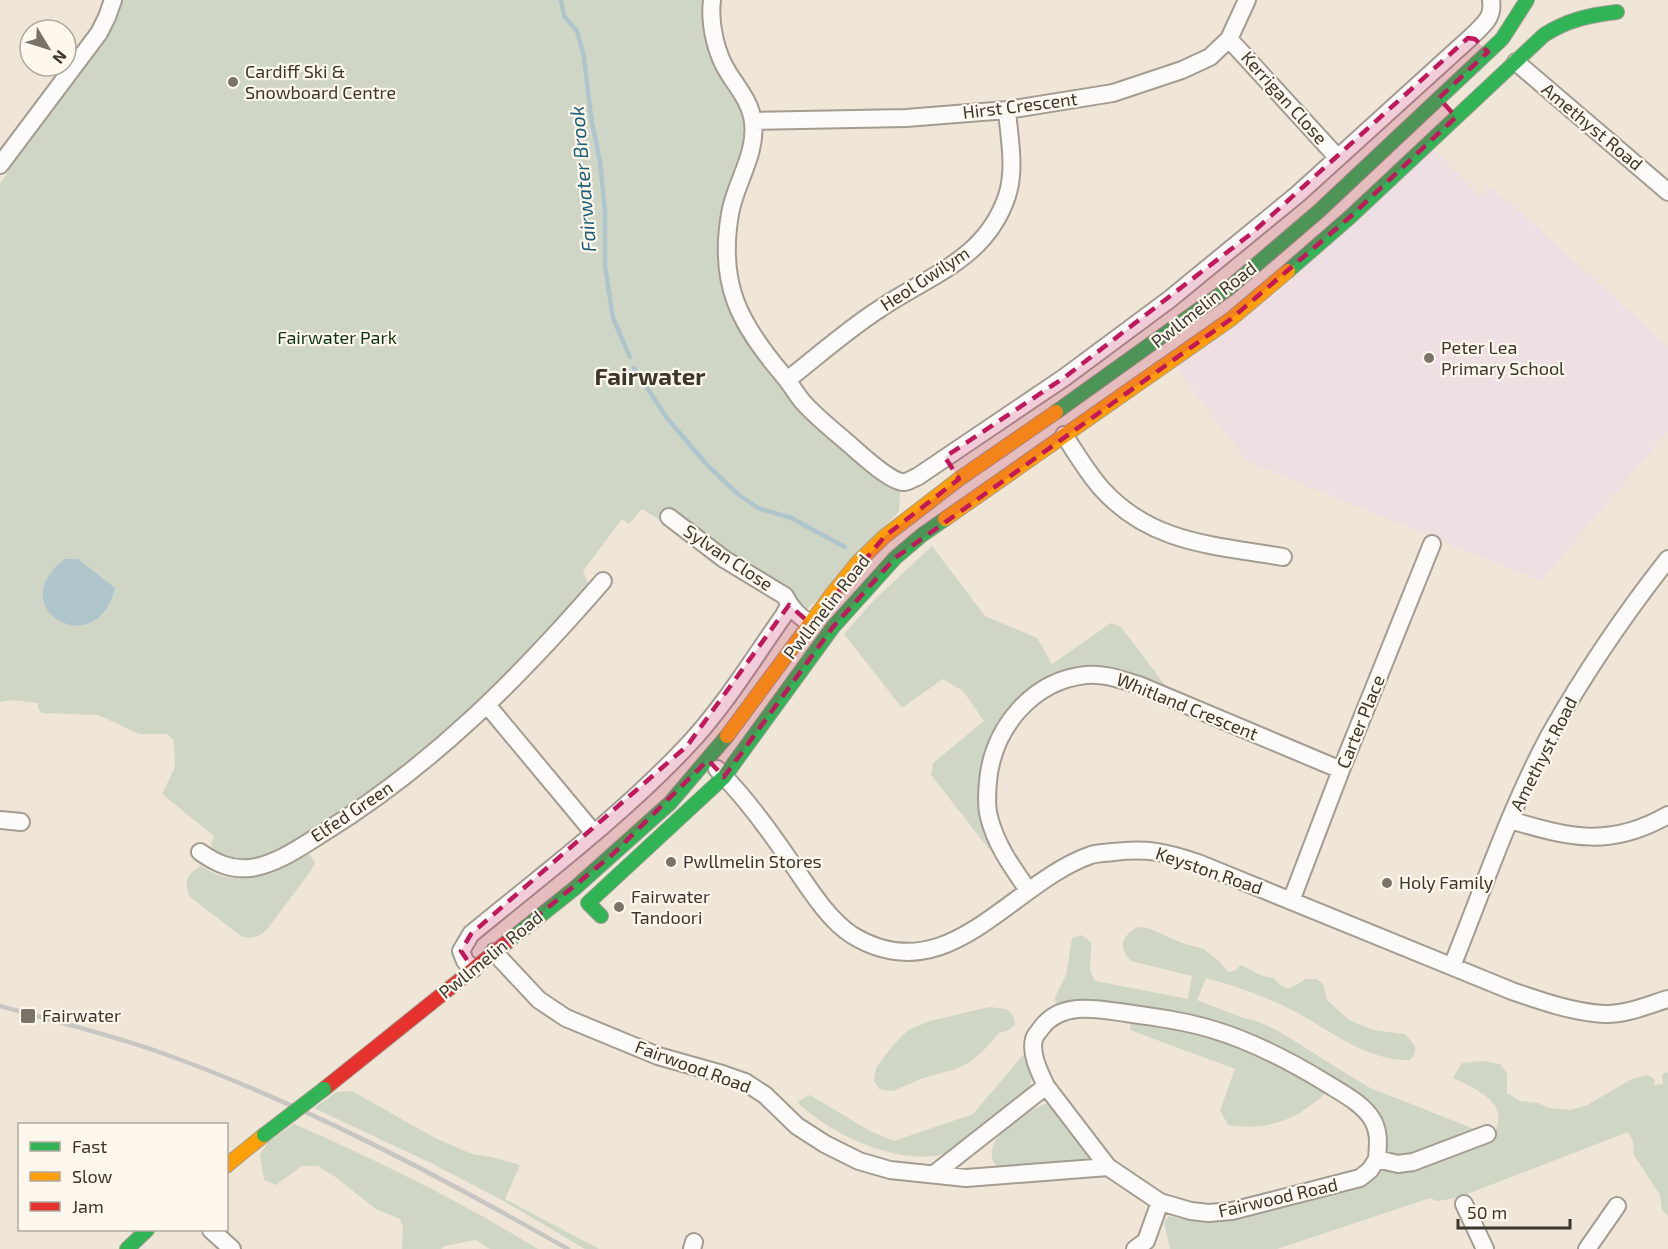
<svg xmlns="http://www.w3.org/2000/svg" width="1668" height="1249" font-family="'Exo 2',sans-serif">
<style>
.education{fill:#eddfe2}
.green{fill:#d0d6c5}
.water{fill:#afc5cc}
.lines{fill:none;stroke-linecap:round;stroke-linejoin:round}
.stream{stroke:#afc5cc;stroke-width:4.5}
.street-casing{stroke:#a39c91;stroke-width:20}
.fast-casing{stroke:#a39c91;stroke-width:16}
.slow-casing{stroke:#a39c91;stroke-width:16}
.jam-casing{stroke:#a39c91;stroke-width:16}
.street{stroke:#fdfbf9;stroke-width:16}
.fast{stroke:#30b455;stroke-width:14}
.slow{stroke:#ff9f0a;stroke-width:14}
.jam{stroke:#e5322d;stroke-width:14}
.rail{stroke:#c8c6c2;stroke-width:4.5}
.fast-bridge-casing{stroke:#a39c91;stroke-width:16;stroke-linecap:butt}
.fast-bridge{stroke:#30b455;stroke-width:14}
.marked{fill:#c2185b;fill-opacity:0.2;stroke:#c2185b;stroke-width:4.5;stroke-dasharray:12 8;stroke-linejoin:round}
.poi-dot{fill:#7a7368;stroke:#fdf7ed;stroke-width:2}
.labels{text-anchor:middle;stroke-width:4.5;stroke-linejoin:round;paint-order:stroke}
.poi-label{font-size:18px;fill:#3b352c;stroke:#fdf7ed;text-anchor:start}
.street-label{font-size:18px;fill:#3b352c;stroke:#fdf7ed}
.park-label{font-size:18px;fill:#0b3512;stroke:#fdf7ed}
.water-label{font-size:20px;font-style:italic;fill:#1b5d75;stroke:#fdf7ed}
.district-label{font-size:24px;font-weight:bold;fill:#3b352c;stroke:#fdf7ed}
</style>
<rect width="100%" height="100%" fill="#efe6d8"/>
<path class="education" d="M1434,149L1480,197L1491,187L1517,209L1668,346V431L1541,581L1248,462L1176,369Z"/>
<path class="green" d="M122,0H712V25L753,121L725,252L759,346L895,487L900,493L899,511L811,606L805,610L667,516L663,522L642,509L629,524L622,519L583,571L590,588L497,690L393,779L277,852L251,861L217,855L211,844L214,836L162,794L175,767L174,740L167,734H139L98,715L42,713L38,708V703L13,700L0,702V184L21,152L108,34L117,19Z
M932,546L985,616L1037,638L1052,664L1111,623L1121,627L1178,702L1111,676L1041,691L990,764L1001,849H989L931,775L933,763L984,721L963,691L943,679L902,708L844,634L873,601Z
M309,854L315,863L310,872L268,928C260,937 252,940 241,936L190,897C183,882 187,873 201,866C207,869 213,873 218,875C251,885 282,867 309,854Z
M1137,927L1148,928L1182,943L1204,949L1220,962L1228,972L1236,970L1241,965L1263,976L1274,978L1280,985L1289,989L1306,979H1316L1323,984L1327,1000L1349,1020L1373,1030L1405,1034L1415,1046V1053L1410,1060C1368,1062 1328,1029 1292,1010C1265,996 1235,986 1206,978L1197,1000L1243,1018L1257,1021L1280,1032L1368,1087L1492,1136C1513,1104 1478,1090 1453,1078L1462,1063L1482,1061L1500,1064L1507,1073V1093L1520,1101L1538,1103L1549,1108L1571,1110L1587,1105L1632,1079L1648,1075L1655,1080L1654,1085L1663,1084L1662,1074L1668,1072V1216L1662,1210L1660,1195L1634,1155L1633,1141L1628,1132L1457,1198L1437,1201L1430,1198L1277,1249H1170L1164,1222L1169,1216L1202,1223L1282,1208L1353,1188L1379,1137L1332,1087C1302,1117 1272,1132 1228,1125L1220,1110L1235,1069L1130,1030L1131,1014L1056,1006L1055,997L1066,975L1072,938L1081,935L1091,942C1093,956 1085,970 1096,981L1188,999L1192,976L1131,961C1117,946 1122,937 1137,927Z
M989,1007L1007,1009L1014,1017L1015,1025L1009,1030L999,1033L982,1052L970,1062L956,1069L923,1078L893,1091L879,1089L874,1080L876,1068L893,1045L908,1030L930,1021Z
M1023,1055C1028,1067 1036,1077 1028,1089L945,1154C898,1166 831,1135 797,1102L810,1095L870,1131L894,1141L973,1114Z
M352,1091L435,1138L472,1154L492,1157L520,1165L505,1199L599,1249H585L502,1200L431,1163L314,1108L337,1092Z
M1048,1103L1092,1144L1089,1157L1080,1169L1001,1171C970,1145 1025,1110 1048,1103Z
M294,1124C377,1160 460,1201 538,1249H490L476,1240L444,1246L441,1249H402L403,1227L400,1219L376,1209L334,1176L318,1166H302L276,1185L264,1180L260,1155L268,1142Z"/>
<path class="water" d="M65,559H78L115,588C96,665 0,607 65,559Z"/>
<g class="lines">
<path class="stream" d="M561,0L564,16L577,31L584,57L591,117L600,162L605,211V266L613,318L630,357
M634,368L667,418L707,465L739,495L758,508L791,518L845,547"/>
<g class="street-casing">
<path id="street" d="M712,0C709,24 716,54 729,74C739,89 751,104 753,122C757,155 735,183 730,214C718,284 739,323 783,375C790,383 795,392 802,401C816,417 833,430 849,444C859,453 892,483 904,482C908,482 913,478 917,477L1065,377L1170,299L1298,194L1471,37C1483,25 1494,18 1491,0
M1229,39L1338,158
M1516,62L1668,192
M753,121L906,118L1007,110L1113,93L1182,70L1210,57L1229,39L1247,0
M0,165L99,33L107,17L113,0
M787,380C818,356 848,329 881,308C930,275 986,259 1007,196C1016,169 1009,137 1007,110
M1064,435C1076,453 1087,472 1101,488C1151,544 1214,545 1283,557
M669,517L724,559L785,596C791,609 799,616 811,624
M488,706L593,832
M717,769C744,796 767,827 788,858C806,883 826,918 852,935C948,994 1010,883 1091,855C1098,853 1106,853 1113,852C1147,848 1166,852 1198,863L1512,991C1541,1001 1572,1012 1604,1014C1625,1015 1648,1005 1668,999
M0,820L21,822
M1510,820C1571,838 1610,848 1668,815
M200,852C216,863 230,870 250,868C276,865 302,846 323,833C433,765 519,678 603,581
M1028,890C1012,867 996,845 989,817C986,806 987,792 988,781C993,729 1031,681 1086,675C1104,673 1122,680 1139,685L1341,770
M1291,901L1341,770L1432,544
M494,952L539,1000L566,1018L658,1056L722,1074L745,1082L765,1095L797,1126L825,1144L859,1161L890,1170L966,1178L1108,1167
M1452,966C1483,889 1510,809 1549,736C1584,674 1624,615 1668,559
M473,969L465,961L461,951L471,934C544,874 622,815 687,746C724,707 753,659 784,615L789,605
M1046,1086C1040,1073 1030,1054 1034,1039C1035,1035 1040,1030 1042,1027C1062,1001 1098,1009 1126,1013C1155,1017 1184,1021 1211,1029C1252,1041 1290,1061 1326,1083C1342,1093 1362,1103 1372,1119C1380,1132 1378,1145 1377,1159L1398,1164L1413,1162L1487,1134
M934,1174L1046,1086L1108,1167L1160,1202L1191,1211L1208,1213L1232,1211L1360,1178L1370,1170L1377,1159
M1464,1204L1485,1249
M211,1230L232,1249
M692,1249L694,1242
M1135,1249L1146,1241L1160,1202
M1587,1249L1617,1206"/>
</g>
<g class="fast-casing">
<path id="fast" d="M1288,271L1350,217L1544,35C1567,20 1590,15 1617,12
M1056,412L1229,288L1319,211L1502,39L1527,0
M601,916L588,903L724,777L833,627L895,558L922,535L945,519
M506,943L575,888L670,803L727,736
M127,1249L147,1230"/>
</g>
<g class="slow-casing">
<path id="slow" d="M945,519L1231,319L1288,271
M727,736L832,594L858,562L885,536L959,479L1056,412
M226,1166L264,1135"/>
</g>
<g class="jam-casing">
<path id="jam" d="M324,1089L506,943"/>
</g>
<use href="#street" class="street"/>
<use href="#fast" class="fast"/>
<use href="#slow" class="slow"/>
<use href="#jam" class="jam"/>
<path class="rail" d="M0,1006C54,1021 109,1034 162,1053C304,1104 437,1175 568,1249"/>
<g class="fast-bridge-casing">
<path id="fast-bridge" d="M264,1135L324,1089"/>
</g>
<use href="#fast-bridge" class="fast-bridge"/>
</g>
<path class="marked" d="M1468,38L1475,39L1488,52L1439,98L1456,117L1350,217L1231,319L895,558L833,627L724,777L708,760L612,855L473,969L461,951L471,934L687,746L789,605L811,624L885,536L959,479L945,457L1065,377L1252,233Z"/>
<g class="poi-dot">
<circle cx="233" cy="82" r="6"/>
<circle cx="1429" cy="358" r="6"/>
<circle cx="671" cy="862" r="6"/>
<circle cx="1387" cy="883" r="6"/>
<circle cx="619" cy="907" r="6"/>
<rect x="20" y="1008" width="16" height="16" rx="3"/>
</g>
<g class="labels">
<g class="poi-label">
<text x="245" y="78">Cardiff Ski &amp;<tspan x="245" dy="21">Snowboard Centre</tspan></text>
<text x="1441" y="354">Peter Lea<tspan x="1441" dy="21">Primary School</tspan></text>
<text x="683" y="868">Pwllmelin Stores</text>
<text x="1399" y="889">Holy Family</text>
<text x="631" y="903">Fairwater<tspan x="631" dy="21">Tandoori</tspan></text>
<text x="42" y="1022">Fairwater</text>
</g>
<g class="street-label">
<text transform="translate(1284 98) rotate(48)" y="6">Kerrigan Close</text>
<text transform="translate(1020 106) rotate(-7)" y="6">Hirst Crescent</text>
<text transform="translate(1592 127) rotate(40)" y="6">Amethyst Road</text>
<text transform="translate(925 279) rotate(-33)" y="6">Heol Gwilym</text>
<text transform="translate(1204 305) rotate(-38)" y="6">Pwllmelin Road</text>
<text transform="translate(728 558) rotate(34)" y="6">Sylvan Close</text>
<text transform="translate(827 607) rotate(-52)" y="6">Pwllmelin Road</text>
<text transform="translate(1187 707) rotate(22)" y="6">Whitland Crescent</text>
<text transform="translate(1361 722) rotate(-68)" y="6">Carter Place</text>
<text transform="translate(1544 754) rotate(-63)" y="6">Amethyst Road</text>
<text transform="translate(352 812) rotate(-34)" y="6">Elfed Green</text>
<text transform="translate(1209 871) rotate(19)" y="6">Keyston Road</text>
<text transform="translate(491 955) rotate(-39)" y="6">Pwllmelin Road</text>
<text transform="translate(693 1067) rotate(20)" y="6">Fairwood Road</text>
<text transform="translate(1278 1198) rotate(-13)" y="6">Fairwood Road</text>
</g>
<g class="park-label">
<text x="337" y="344">Fairwater Park</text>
</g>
<g class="water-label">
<text transform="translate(583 179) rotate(-95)" y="7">Fairwater Brook</text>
</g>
<g class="district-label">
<text x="650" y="385">Fairwater</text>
</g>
</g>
<rect x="18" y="1123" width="210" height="108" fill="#fdf7ed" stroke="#afa9a0" stroke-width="1.5"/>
<rect x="30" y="1142" width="30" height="9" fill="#30b455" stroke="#afa9a0" stroke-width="1.5"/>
<text x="72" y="1153" font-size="18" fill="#3b352c">Fast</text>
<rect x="30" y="1172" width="30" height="9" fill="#ff9f0a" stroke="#afa9a0" stroke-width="1.5"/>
<text x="72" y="1183" font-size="18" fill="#3b352c">Slow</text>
<rect x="30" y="1202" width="30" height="9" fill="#e5322d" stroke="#afa9a0" stroke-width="1.5"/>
<text x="72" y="1213" font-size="18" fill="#3b352c">Jam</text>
<g transform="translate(48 48) rotate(128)"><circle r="28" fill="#fdf7ed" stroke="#afa9a0" stroke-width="1.5"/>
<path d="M0-4.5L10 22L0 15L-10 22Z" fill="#7a7368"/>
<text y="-9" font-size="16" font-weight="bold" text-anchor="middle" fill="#3b352c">N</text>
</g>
<path d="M1458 1219v9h112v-9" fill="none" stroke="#3b352c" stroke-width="3"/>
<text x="1467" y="1219" font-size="18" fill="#3b352c" stroke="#fdf7ed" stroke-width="4.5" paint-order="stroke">50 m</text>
</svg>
